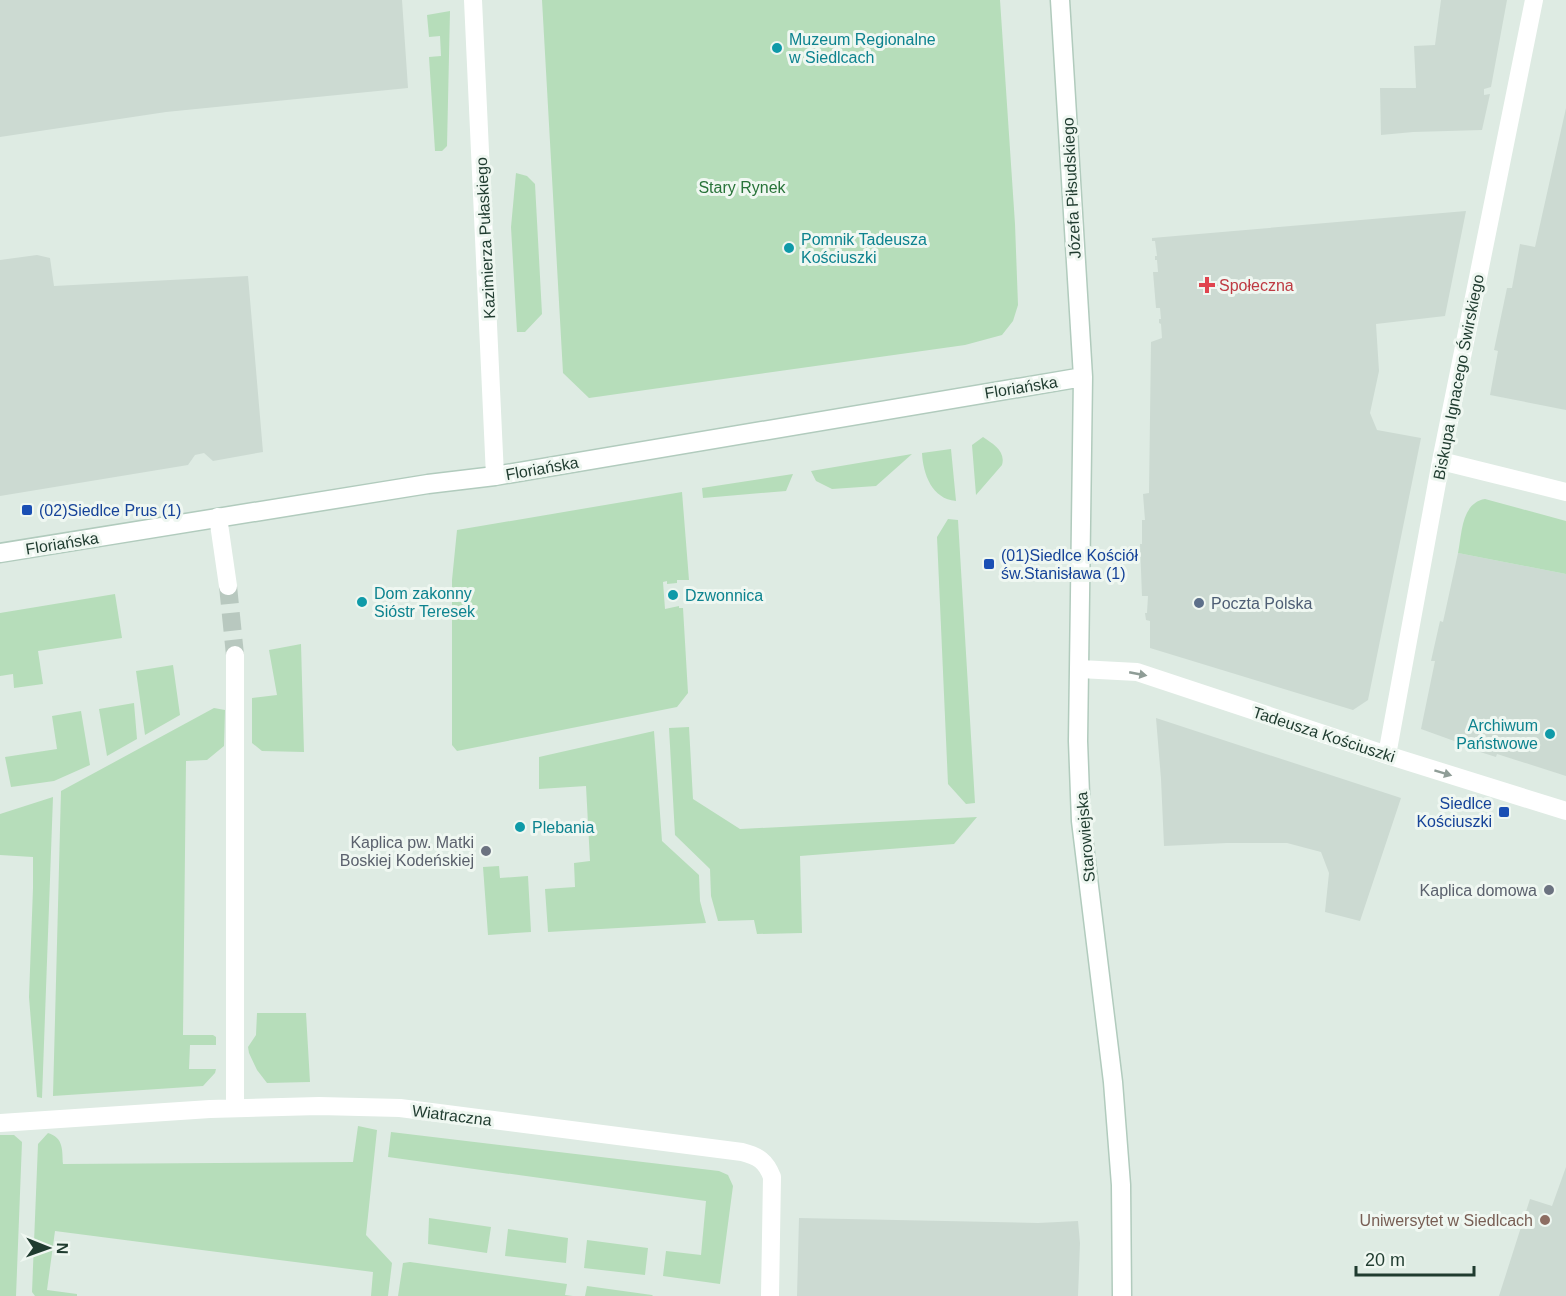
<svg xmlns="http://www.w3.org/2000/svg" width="1566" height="1296" font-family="Arial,sans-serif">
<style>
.built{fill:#ccdad2}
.green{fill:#b6ddba}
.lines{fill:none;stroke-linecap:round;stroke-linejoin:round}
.street-tunnel{stroke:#b8c8bf;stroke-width:18;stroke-dasharray:18 9;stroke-linecap:butt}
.secondary-casing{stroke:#b1cbbd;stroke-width:21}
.street{stroke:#fff;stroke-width:18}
.secondary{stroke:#fff;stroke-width:18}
.oneway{fill:#8f9d97}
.culture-dot{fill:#0f9aa8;stroke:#eff7f1;stroke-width:2}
.health-dot{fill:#e0444e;stroke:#eff7f1;stroke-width:2}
.transit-dot{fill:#1a4fb4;stroke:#eff7f1;stroke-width:2}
.service-dot{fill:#5c6f8a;stroke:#eff7f1;stroke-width:2}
.worship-dot{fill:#6b7280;stroke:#eff7f1;stroke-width:2}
.education-dot{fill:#8d6e63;stroke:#eff7f1;stroke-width:2}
.labels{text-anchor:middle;stroke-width:6;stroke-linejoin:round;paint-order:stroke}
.culture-label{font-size:16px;fill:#0d838f;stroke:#eff7f1;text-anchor:start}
.park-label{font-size:16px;fill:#287339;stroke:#eff7f1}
.street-label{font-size:16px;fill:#1f3b2f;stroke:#eff7f1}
.health-label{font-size:16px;fill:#be3a42;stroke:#eff7f1;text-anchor:start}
.transit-label{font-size:16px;fill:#164399;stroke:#eff7f1;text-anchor:start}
.service-label{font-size:16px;fill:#4e5e75;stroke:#eff7f1;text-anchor:start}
.worship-label{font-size:16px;fill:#5b616d;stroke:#eff7f1;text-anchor:end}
.education-label{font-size:16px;fill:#785e54;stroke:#eff7f1;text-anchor:end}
</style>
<rect width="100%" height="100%" fill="#deebe3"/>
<path class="built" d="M0,0H402L408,88L166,112L0,137Z
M1441,0H1507L1491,87L1484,89V95L1490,94L1482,130L1413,132L1381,135L1380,88H1416L1414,46L1435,45Z
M1566,108V410L1490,395L1498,351L1494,350L1507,288H1512L1520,244L1535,247Z
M1466,211L1445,316L1376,324L1379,371L1370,413L1377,430L1421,438L1368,700L1353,710L1150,648V621L1146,620L1145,613H1147L1148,596H1142L1140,544H1142V520H1145L1143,494L1149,493L1151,342L1162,338L1161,324L1159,323V319H1161L1160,308H1156L1153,272H1158L1157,260H1155V256H1157L1155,241H1152V238Z
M37,255L50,258L54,286L248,276L263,452L213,461L204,453L195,455L188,465L0,496V260Z
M1458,553L1566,574V776L1497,754L1496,757L1458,745L1457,742L1421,729L1435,661H1431L1440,621L1443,622Z
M1156,718L1401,798L1360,921L1325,912L1329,873L1321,852L1287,843H1227L1164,846L1161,779Z
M1566,1167V1296H1499L1530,1199L1552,1206Z
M799,1218L1038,1223L1078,1221L1080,1243L1078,1296H797Z"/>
<path class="green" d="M542,0H1000L1015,224L1018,305L1013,321L1002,335L965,345L589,398L563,373Z
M450,11L447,146L442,151H435L429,57L441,56L440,36L429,37L427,15Z
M516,173L527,176L535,184L542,314L525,332H517L511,227Z
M983,437C993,444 1006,451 1002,465L976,495L972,445Z
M951,449L956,501C932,499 923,474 922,453Z
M912,454L876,486L832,489L816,481L811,471Z
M793,474L786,491L703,498L702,488Z
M682,492L689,580H677V583L667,584V581L663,582L665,609L679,606V608H683L688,693L677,707L457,751L452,745V580L457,530Z
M1485,499L1566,521V574L1458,553C1462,534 1461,503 1485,499Z
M948,519L958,520L975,803L966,804L948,784L937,537Z
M115,594L122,638L38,651L43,684L14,688L13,674L0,676V613Z
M301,644L304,752L262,751L252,743V698L277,695L269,650Z
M173,665L180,715L145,735L136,671Z
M134,703L137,739L107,756L99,709Z
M214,708L225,710L224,746L207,760L186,761L183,1035H213L216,1037V1045H190L189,1069H216L215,1073L203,1086L53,1096L61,791Z
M81,711L90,765L54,781L11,787L5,757L57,749L52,716Z
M689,727L693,799L740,829L977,817L954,844L800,856L802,933L757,934L754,920L718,921L711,896L710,869L675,835L669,728Z
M654,731L662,841L699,875L700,901L706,923L548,932L545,889L575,887L574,863L590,861L586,786L539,789V757Z
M53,797L42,1098L37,1097L29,997L33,888V857L0,855V814Z
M499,866L500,878L528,876L531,932L488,935L483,867Z
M257,1013H306L310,1082L267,1083L257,1070L249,1053L248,1047L256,1035Z
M358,1126L377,1130L366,1235L392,1263L388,1296H371L373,1272L55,1231L47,1290L77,1294V1296H35L32,1292L38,1144L48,1133C64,1138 62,1150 63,1164L353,1162Z
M391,1132L719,1171L728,1175L733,1186L720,1284L663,1276L666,1251L701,1255L706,1201L388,1157Z
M0,1135H14L22,1142L16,1296H0Z
M429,1218L491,1227L487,1253L428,1244Z
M508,1229L568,1238L566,1263L505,1256Z
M587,1240L648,1248L645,1275L584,1268Z
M410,1262L567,1284L565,1295L573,1296H398L403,1263Z
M587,1286L652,1295L653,1296H585Z"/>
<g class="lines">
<path class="street-tunnel" d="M228,586L235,655"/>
<g class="secondary-casing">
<path id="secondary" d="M1060,0L1083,377L1078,741L1081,821L1113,1082L1121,1185L1122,1296
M0,553L428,484L495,476L1083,377"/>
</g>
<path class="street" d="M473,0L495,476
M1441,461L1566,492
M218,517L228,586
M235,655V1108
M1080,669L1137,672L1387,755L1566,811
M1387,755L1441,461L1534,0
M0,1123L210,1109L319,1106L400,1108L742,1152C758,1156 766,1161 772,1177L770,1296"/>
<use href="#secondary" class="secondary"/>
</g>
<defs><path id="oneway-solid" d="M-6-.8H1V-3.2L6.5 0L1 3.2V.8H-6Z" transform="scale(1.5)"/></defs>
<g class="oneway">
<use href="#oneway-solid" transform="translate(1138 674) rotate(11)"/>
<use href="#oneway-solid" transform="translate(1443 773) rotate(17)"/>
</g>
<g class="culture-dot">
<circle cx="777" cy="48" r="6"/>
<circle cx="789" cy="248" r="6"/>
<circle cx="673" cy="595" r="6"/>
<circle cx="362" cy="602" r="6"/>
<circle cx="1550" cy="734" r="6"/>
<circle cx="520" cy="827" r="6"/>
</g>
<path class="health-dot" d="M1204 276h6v6h6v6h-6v6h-6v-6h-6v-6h6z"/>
<g class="transit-dot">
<rect x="21" y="504" width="12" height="12" rx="3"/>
<rect x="983" y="558" width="12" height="12" rx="3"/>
<rect x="1498" y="806" width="12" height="12" rx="3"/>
</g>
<circle class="service-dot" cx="1199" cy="603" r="6"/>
<g class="worship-dot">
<circle cx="486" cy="851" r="6"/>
<circle cx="1549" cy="890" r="6"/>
</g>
<circle class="education-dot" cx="1545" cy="1220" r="6"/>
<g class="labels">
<g class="culture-label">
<text x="789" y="45">Muzeum Regionalne<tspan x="789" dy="18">w Siedlcach</tspan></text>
<text x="801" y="245">Pomnik Tadeusza<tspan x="801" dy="18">Kościuszki</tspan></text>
<text x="374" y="599">Dom zakonny<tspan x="374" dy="18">Sióstr Teresek</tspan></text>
<text x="685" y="601">Dzwonnica</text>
<text x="1538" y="731" text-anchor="end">Archiwum<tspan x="1538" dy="18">Państwowe</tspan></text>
<text x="532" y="833">Plebania</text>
</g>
<g class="park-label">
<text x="742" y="193">Stary Rynek</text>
</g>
<g class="street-label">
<text transform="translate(1071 188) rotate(-93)" y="6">Józefa Piłsudskiego</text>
<text transform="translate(485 238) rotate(-93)" y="6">Kazimierza Pułaskiego</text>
<text transform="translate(1458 377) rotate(-79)" y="6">Biskupa Ignacego Świrskiego</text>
<text transform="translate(1021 387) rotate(-9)" y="6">Floriańska</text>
<text transform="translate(542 468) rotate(-10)" y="6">Floriańska</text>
<text transform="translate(62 543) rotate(-9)" y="6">Floriańska</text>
<text transform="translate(1324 734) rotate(18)" y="6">Tadeusza Kościuszki</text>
<text transform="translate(1085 837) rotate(-95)" y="6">Starowiejska</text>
<text transform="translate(452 1115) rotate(7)" y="6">Wiatraczna</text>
</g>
<g class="health-label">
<text x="1219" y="291">Społeczna</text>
</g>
<g class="transit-label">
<text x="39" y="516">(02)Siedlce Prus (1)</text>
<text x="1001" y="561">(01)Siedlce Kościół<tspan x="1001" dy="18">św.Stanisława (1)</tspan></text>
<text x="1492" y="809" text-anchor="end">Siedlce<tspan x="1492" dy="18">Kościuszki</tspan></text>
</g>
<g class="service-label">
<text x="1211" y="609">Poczta Polska</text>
</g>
<g class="worship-label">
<text x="474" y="848">Kaplica pw. Matki<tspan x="474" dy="18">Boskiej Kodeńskiej</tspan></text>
<text x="1537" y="896">Kaplica domowa</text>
</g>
<g class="education-label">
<text x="1533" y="1226">Uniwersytet w Siedlcach</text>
</g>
</g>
<g transform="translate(48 1248) rotate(91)" stroke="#eff7f1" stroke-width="4.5" paint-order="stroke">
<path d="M0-4.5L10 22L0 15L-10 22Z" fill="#1f3b2f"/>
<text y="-9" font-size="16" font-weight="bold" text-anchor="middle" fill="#1f3b2f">N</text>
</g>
<path d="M1356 1266v9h118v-9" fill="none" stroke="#1f3b2f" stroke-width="3"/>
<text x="1365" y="1266" font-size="18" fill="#1f3b2f" stroke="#eff7f1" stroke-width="4.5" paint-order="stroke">20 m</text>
</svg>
